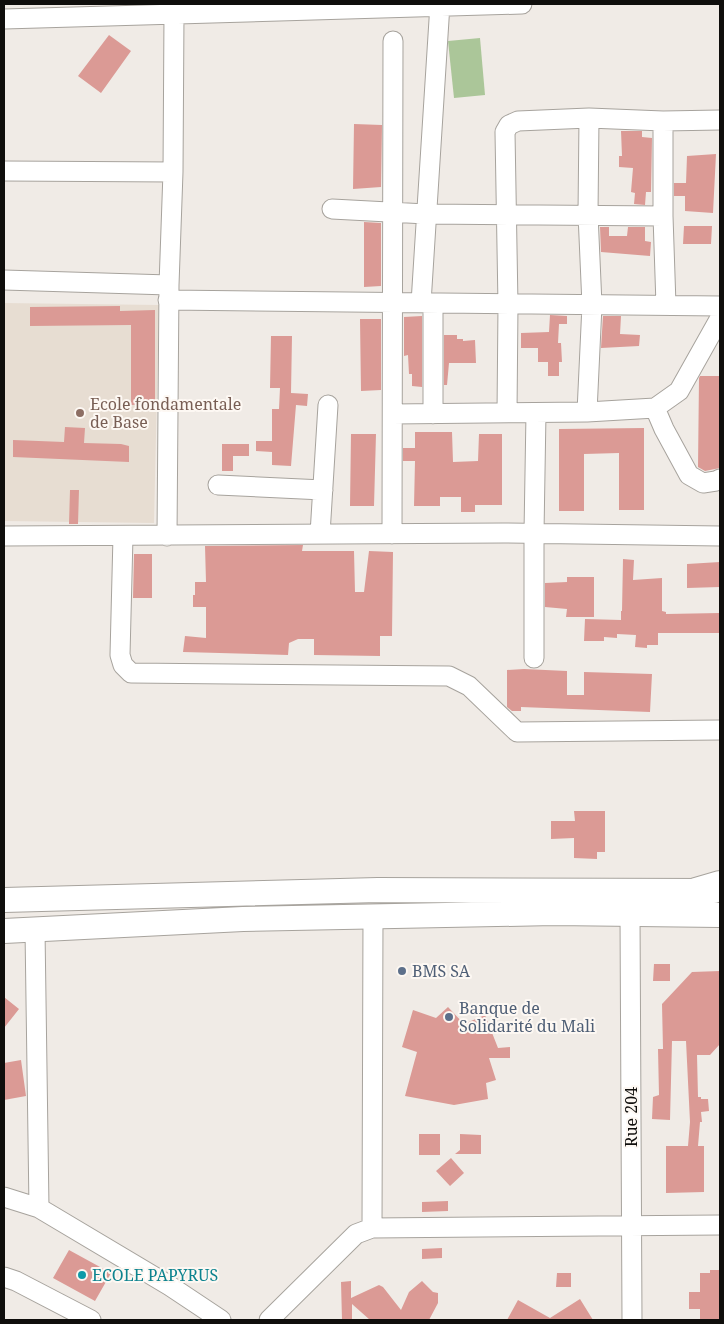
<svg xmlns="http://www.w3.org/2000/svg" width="724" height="1324" font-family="'Noto Serif',serif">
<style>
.built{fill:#e7ddd2}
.green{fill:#abc699}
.building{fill:#db9a95}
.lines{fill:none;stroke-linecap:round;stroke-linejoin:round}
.minor-casing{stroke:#a7a39d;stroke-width:21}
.major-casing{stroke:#a7a39d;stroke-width:26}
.highway-casing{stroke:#a7a39d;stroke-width:28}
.minor{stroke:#fff;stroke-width:19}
.major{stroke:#fff;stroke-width:24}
.highway{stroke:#fff;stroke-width:26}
.education-dot{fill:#8d6e63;stroke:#fdf8f3;stroke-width:2}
.service-dot{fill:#5c6f8a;stroke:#fdf8f3;stroke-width:2}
.culture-dot{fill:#0f9aa8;stroke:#fdf8f3;stroke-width:2}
.labels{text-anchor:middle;stroke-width:4;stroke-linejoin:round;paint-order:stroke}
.education-label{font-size:16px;fill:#785e54;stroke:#fdf8f3;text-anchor:start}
.service-label{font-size:16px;fill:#4e5e75;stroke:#fdf8f3;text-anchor:start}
.street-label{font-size:16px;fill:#0f0e0c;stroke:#fdf8f3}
.culture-label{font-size:16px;fill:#0d838f;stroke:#fdf8f3;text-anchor:start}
</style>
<rect width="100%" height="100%" fill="#f0ebe6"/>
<path class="built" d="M4,303L159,305L154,523L4,521Z"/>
<path class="green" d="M480,38L485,95L454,98L448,41Z"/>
<path class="building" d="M109,35L131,51L101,93L78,76Z
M354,124L382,125L381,187L353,189Z
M621,131H642V137L652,138L651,192H646L645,205L634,204L635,193L631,192L633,168L619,167V156H622Z
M716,154L713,213L685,211V196H674V183H686L687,156Z
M364,222L381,223V286L364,287Z
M684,226H712L711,244H683Z
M600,227H609V236H627L628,227H645V241L651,242L650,256L601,252Z
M120,306V311L155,310V404L131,405V325L30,326V307Z
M550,315L567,316V324H559L558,343H561L562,362H559V376H548V362H538V348H521V333L549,332Z
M422,316V387L412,386V374H409L408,355L404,356V317Z
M603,316H621L620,334L640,335L639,346L601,348Z
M360,319H381V390L361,391Z
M444,335H457V339H463V341L475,340L476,363H449L447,385H444Z
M271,336H292L291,393L308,394L307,406L296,405L291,466L272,465V452L256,451V441H272V409H279L280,388H270Z
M700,376H720V468L705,471L698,467L699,378Z
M65,427L85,428L84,443L121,444L129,446V462L13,457V440L64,442Z
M644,428V510H619V453L584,454V511H559V429Z
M415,432H452L453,462L478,461L479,434H502V505H475V512H461V497H440V506H414L415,461H403V448H415Z
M351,434H376L374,506H350Z
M222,444H249V456H233V471H222Z
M70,490H79L78,524H69Z
M303,545L302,551H354L355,592H364L369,551L393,552L392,636H380V656L314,655V639H298L289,643L288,655L183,652L185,636L206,638V607H193V595H195V582H206L205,546Z
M134,554H152V598H133Z
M623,559L634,560L633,580L662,578V611L666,612V614L720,613V633H658V645H647V648L635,647L636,635L617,634V638L604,637V641H584L585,619L621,620V611H622Z
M720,562V587L687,588V564Z
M567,577H594V617H566L567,609L545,607V583L567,582Z
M524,669L567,671V695H584V672L652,674L650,712L521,707V711H512L507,707V670Z
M574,811H605V852H597V859L574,858V838L551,839V821H575Z
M654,964H670V981H653Z
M720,971V1044L710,1055H697L698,1097H701V1099H708L709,1111L701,1112L702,1122H700L698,1146H704V1192L666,1193V1146H688L690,1122L686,1041H672L670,1120L652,1119L653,1097L659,1095L658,1049H663L662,1004L692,972Z
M4,997L19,1009L4,1028Z
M448,1007L464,1024L485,1015L498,1048L510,1047V1058H489L496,1080L486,1083L488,1099L454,1105L405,1096L417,1052L402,1047L413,1010L436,1018Z
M21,1060L26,1096L4,1100V1063Z
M419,1134H440V1155H419Z
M460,1134L481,1135V1154H455L460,1150Z
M451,1158L464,1173L450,1186L436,1171Z
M448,1201V1211L422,1212V1202Z
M442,1248V1258L422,1259V1249Z
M69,1250L111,1273L95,1301L53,1278Z
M710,1270H720V1320H700V1309H689V1292H700V1273H710Z
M557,1273H571V1287H556Z
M351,1281V1298L379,1285L383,1287L401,1310L409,1292L422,1281L433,1292L438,1293V1303L429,1320H370L352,1304V1320H342L341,1282Z
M580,1299L593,1320H507L518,1300L550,1318Z"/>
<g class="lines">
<g class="minor-casing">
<path id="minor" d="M4,19L522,4
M663,121V216L666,305
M4,171L173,172L169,285
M173,172L174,14
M332,209L426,214L663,216
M4,280L169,285L167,536
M168,300L720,306
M421,303L440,4
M433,304V414
M655,408L664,429L689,475L703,483L716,481L720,479
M587,412L592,305L588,214L589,118
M507,413L508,305L505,132L509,125L518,121L589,118L663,121L720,120
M393,414L587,412L655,408L679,391L720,318
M218,485L323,490
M320,534L328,405
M392,534L393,41
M4,536L503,533L720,536
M123,536L120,655L123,665L131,673L449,676L469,686L517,732L720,730
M534,658V533L536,413
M630,914L632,1320
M35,930L39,1208
M4,1197L39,1208L170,1286L221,1320
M372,1228L373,917
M4,1277L16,1281L91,1320
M269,1320L356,1234L372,1228L720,1225"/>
</g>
<g class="major-casing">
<path id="major" d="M4,900L378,890L714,891
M4,931L243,919L554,913L720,915"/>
</g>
<g class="highway-casing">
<path id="highway" d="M696,891L720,884"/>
</g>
<use href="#minor" class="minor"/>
<use href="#major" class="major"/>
<use href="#highway" class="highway"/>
</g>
<circle class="education-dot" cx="80" cy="413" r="5"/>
<g class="service-dot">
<circle cx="402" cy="971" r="5"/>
<circle cx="449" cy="1017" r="5"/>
</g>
<circle class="culture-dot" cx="82" cy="1275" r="5"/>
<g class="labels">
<g class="education-label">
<text x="90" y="410">Ecole fondamentale<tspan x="90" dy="18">de Base</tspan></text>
</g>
<g class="service-label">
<text x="412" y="977">BMS SA</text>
<text x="459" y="1014">Banque de<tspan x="459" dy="18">Solidarité du Mali</tspan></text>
</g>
<g class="street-label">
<text transform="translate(631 1117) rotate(-90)" y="6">Rue 204</text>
</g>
<g class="culture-label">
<text x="92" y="1281">ECOLE PAPYRUS</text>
</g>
</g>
<rect width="724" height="1324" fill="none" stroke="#0f0e0c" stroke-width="10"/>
</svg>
